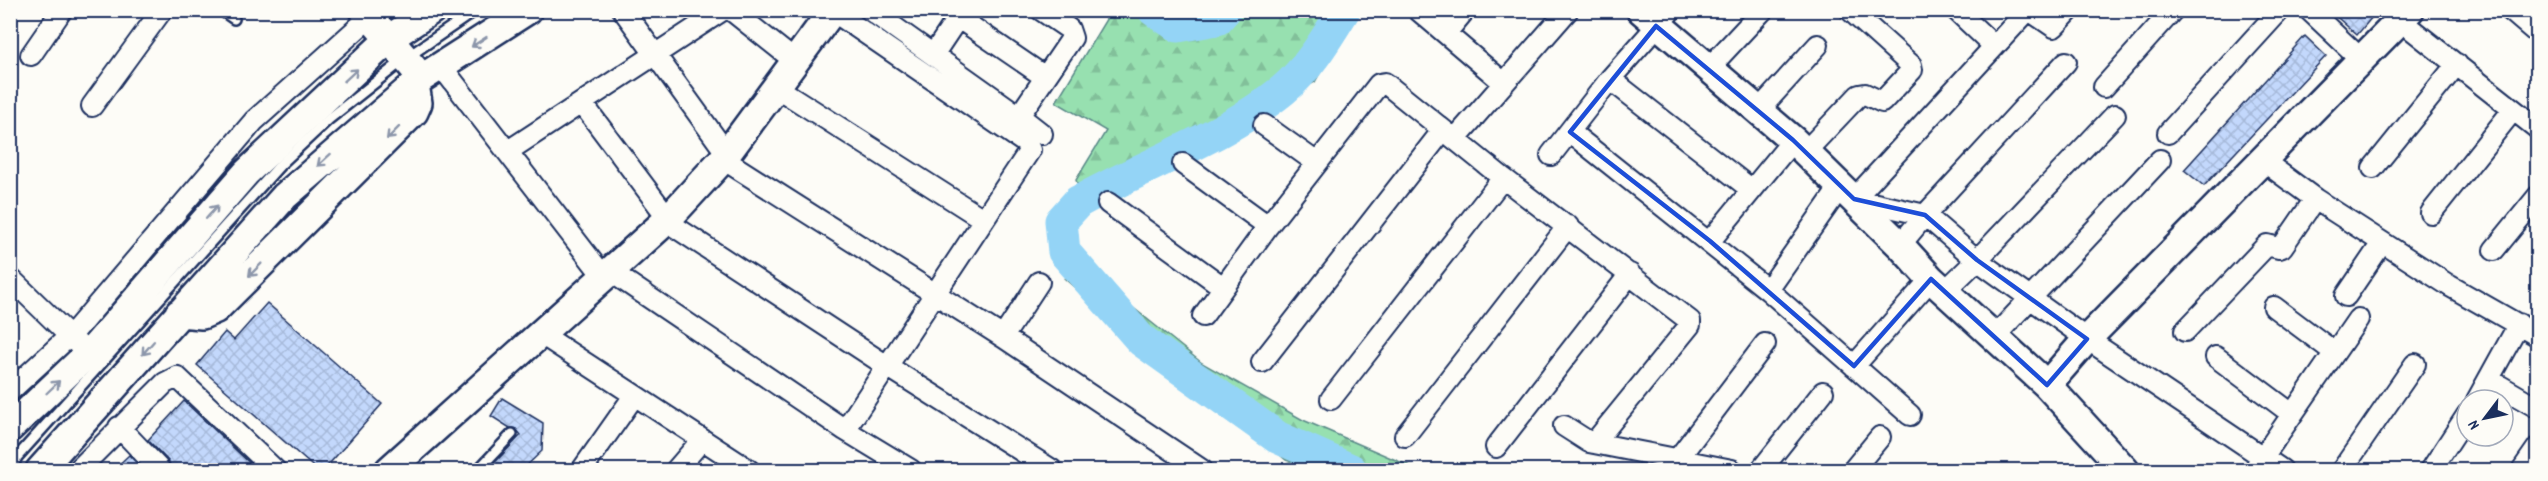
<svg xmlns="http://www.w3.org/2000/svg" width="2548" height="481" font-family="Dekko,sans-serif">
<style>
.forest{fill:url(#forest-firs);stroke:#598887;stroke-width:1.5}
.lines{fill:none;stroke-linecap:round;stroke-linejoin:round}
.river{stroke:#94d4f6;stroke-width:33}
.building{fill:url(#building-cross-hatch);stroke:#1b2f5e;stroke-width:1.5}
.lane-casing{stroke:#1b2f5e;stroke-width:14}
.street-casing{stroke:#1b2f5e;stroke-width:24}
.secondary-casing{stroke:#1b2f5e;stroke-width:32}
.lane{stroke:#fdfcf7;stroke-width:9}
.street{stroke:#fdfcf7;stroke-width:20}
.secondary{stroke:#fdfcf7;stroke-width:27}
.oneway{stroke:#8c96aa}
.marked{fill:none;stroke:#1d4ed8;stroke-width:4.5;stroke-linejoin:round}
</style>
<defs>
<pattern id="forest-firs" width="22" height="20" patternUnits="userSpaceOnUse" patternTransform="scale(1.5)"><rect width="22" height="20" fill="#97e0b0"/><path d="M5 1l3.5 6h-7zM16 11l3.5 6h-7z" fill="#82c09a"/></pattern>
<pattern id="building-cross-hatch" width="8" height="8" patternUnits="userSpaceOnUse" patternTransform="scale(1.5)"><rect width="8" height="8" fill="#c3d8fc"/><path d="M0 0l8 8M0 8l8-8" fill="none" stroke="#a7bada"/></pattern>
</defs>
<rect width="100%" height="100%" fill="#fdfcf7"/>
<filter id="ink" filterUnits="userSpaceOnUse"><feTurbulence type="fractalNoise" baseFrequency=".0167" numOctaves="2"/><feDisplacementMap in="SourceGraphic" scale="12" xChannelSelector="R" yChannelSelector="G"/><feConvolveMatrix kernelMatrix="1 2 1 2 8 2 1 2 1" color-interpolation-filters="sRGB"/></filter>
<g filter="url(#ink)">
<path class="forest" d="M1111,11H1355L1315,82L1132,187L1087,209L1076,180L1106,131L1056,102Z
M1065,279L1101,282L1202,363L1303,420L1419,470H1320L1286,460L1247,427L1125,333Z"/>
<g class="lines">
<path class="river" d="M1154,10L1178,26L1217,19L1225,10
M1344,10C1326,39 1309,68 1283,90C1227,136 1142,166 1078,202L1061,221L1064,252L1141,340L1277,437L1351,470"/>
</g>
<path class="building" d="M2329,10H2378L2357,35Z
M2305,36L2326,56L2204,186L2184,170Z
M267,303L382,404L323,471H318L197,365L225,332L234,340Z
M502,398L543,423L542,451L521,471H487L521,435L516,429L510,428L491,416Z
M184,401L258,471H172L169,462L148,440Z
M129,455L144,471H112Z"/>
<g class="lines">
<g class="lane-casing">
<path id="lane" d="M221,10L234,19
M11,470L17,457L281,164L329,119L406,58L476,10
M478,470L512,434"/>
</g>
<g class="street-casing">
<path id="street" d="M623,10L727,154
M731,10L795,61
M870,10L1019,116L1042,134
M947,10L1045,77
M1418,10L1504,83
M1956,10L1994,46
M2029,10L2054,27L2070,10
M2309,10L2363,61
M2510,10L2538,34
M833,11L1027,144L1030,150L845,430
M2401,21L2538,129
M1446,33L1465,10
M31,55L62,10
M933,55L963,10
M441,66L604,277
M1708,69L1763,10
M1610,79L1752,190
M776,87L983,219
M2104,87L2173,10
M582,103L668,218
M92,106L162,10
M1758,111L1818,45
M1019,116L1072,38L1069,29L1041,10
M1264,125L1317,163
M1570,132L1768,290L1910,415
M2168,133L2280,10
M1455,139L1568,10
M508,151L723,10
M1805,152L1859,95L1865,94L1882,102L1912,70L1911,65L1850,10
M1551,155L1610,79L1671,10
M723,159L1003,337L1202,470
M2262,160L2315,199L2450,286L2538,336
M1183,164L1268,226
M2373,168L2457,64
M1854,199L1925,215L1977,260L2087,339L2282,470
M1854,199L2028,10
M1108,203L1223,287
M2431,213L2513,110
M666,221L887,366L1052,470
M1710,241L1793,140
M1900,245L1925,215L2066,62
M2494,250L2538,196
M610,271L845,430L911,470
M10,278L80,346
M1768,290L1841,186
M1946,290L1977,260L2115,115
M2346,296L2382,243
M2274,307L2334,352
M1203,316L1268,226L1379,84L1385,83L1503,178L1690,321V325L1594,443
M2185,331L2267,245L2279,248L2282,247L2315,199
M541,334L749,470
M1995,336L2160,160
M1003,337L1039,282
M2216,357L2292,414
M1262,362L1443,130
M1854,366L1931,279
M2490,380L2538,408
M10,391L74,332L254,121L370,17
M1331,399L1503,178
M2477,400L2519,324
M1564,426L1589,442L1732,470
M119,427L160,470
M1405,436L1568,226
M1496,447L1630,274
M1677,460L1765,344
M78,470L165,383L177,377L275,470
M582,470L634,396
M676,470L701,441
M1761,470L1823,392
M1853,470L1880,437
M2254,470L2358,319
M2342,470L2415,364
M2431,470L2467,415
M2522,470L2538,447"/>
</g>
<g class="secondary-casing">
<path id="secondary" d="M364,10L422,78
M1641,10L1793,140L1900,245L1931,279L2047,385L2125,470
M179,313L202,315L216,309L414,112L418,103L415,84
M2047,385L2087,339L2410,10
M10,428L94,348L246,173L390,38L432,10
M40,470L285,196L422,78L528,10
M389,470L666,221L723,159L833,10"/>
</g>
<use href="#lane" class="lane"/>
<use href="#street" class="street"/>
<use href="#secondary" class="secondary"/>
</g>
<defs><path id="oneway-shaft" d="M-6 0H5M1.5-3L5.5 0L1.5 3" fill="none" stroke-width="1.6" stroke-linecap="round" stroke-linejoin="round" transform="scale(1.5)"/></defs>
<g class="oneway">
<use href="#oneway-shaft" transform="translate(479 42) rotate(147)"/>
<use href="#oneway-shaft" transform="translate(351 75) rotate(-43)"/>
<use href="#oneway-shaft" transform="translate(393 133) rotate(135)"/>
<use href="#oneway-shaft" transform="translate(324 160) rotate(138)"/>
<use href="#oneway-shaft" transform="translate(212 212) rotate(-49)"/>
<use href="#oneway-shaft" transform="translate(255 270) rotate(135)"/>
<use href="#oneway-shaft" transform="translate(148 348) rotate(131)"/>
<use href="#oneway-shaft" transform="translate(53 387) rotate(-44)"/>
</g>
</g>
<path class="marked" d="M1656,26L1793,140L1854,199L1925,215L1977,260L2087,339L2047,385L1931,279L1854,366L1710,241L1570,132Z"/>
<rect width="2548" height="481" fill="none" stroke="#fdfcf7" stroke-width="36"/>
<rect x="18" y="18" width="2512" height="445" fill="none" stroke="#1b2f5e" stroke-width="2" filter="url(#ink)"/>
<g transform="translate(2485 418) rotate(238)"><circle r="28" fill="#fdfcf7" stroke="#a3aaba" stroke-width="1.5"/>
<path d="M0-4.5L10 22L0 15L-10 22Z" fill="#1b2f5e"/>
<text y="-9" font-size="16" font-weight="bold" text-anchor="middle" fill="#1b2f5e">N</text>
</g>
</svg>
